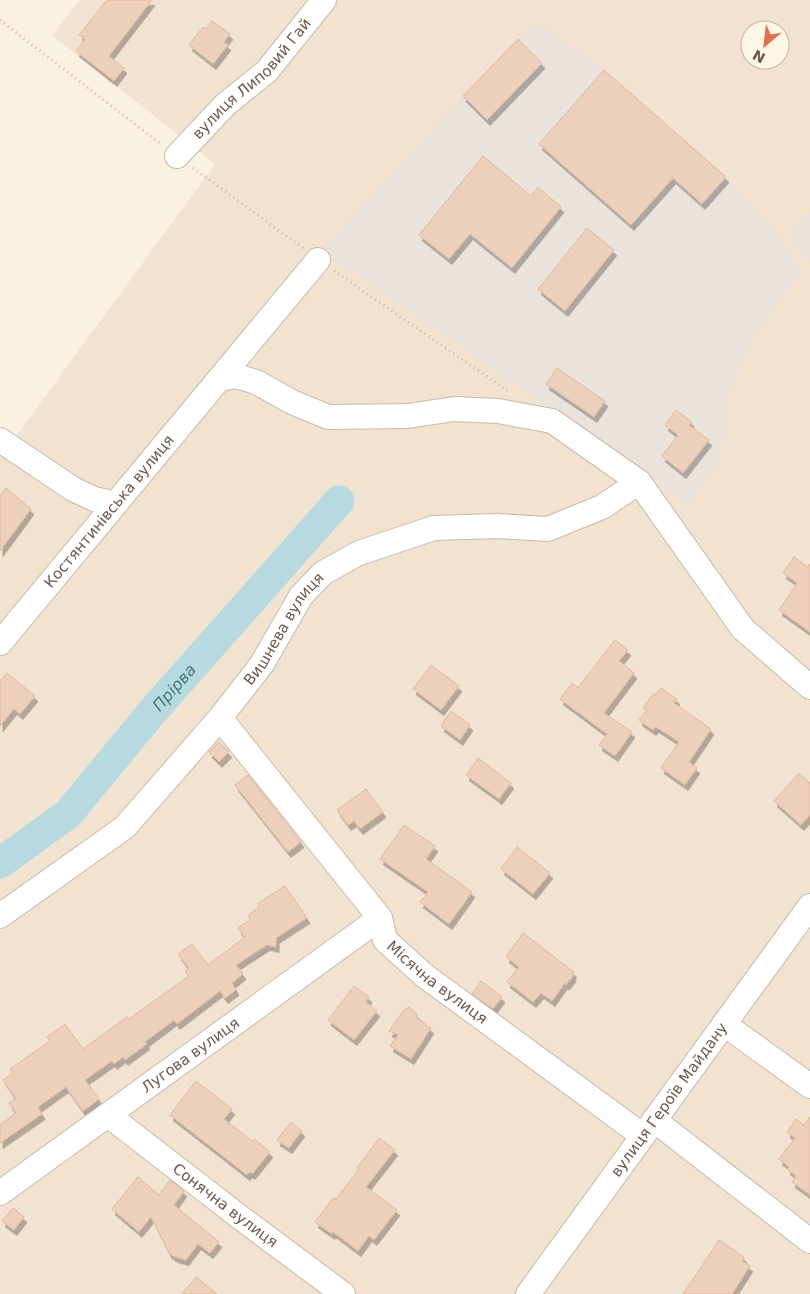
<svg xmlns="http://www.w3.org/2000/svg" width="810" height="1294" font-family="'DejaVu Sans',sans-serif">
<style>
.residential{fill:#f1e3d0;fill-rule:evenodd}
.industrial{fill:#e9e3dc}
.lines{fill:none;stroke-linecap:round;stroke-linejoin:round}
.river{stroke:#b7dae1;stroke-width:31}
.building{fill:#edd0bb;stroke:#dfb89c;filter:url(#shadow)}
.minor-casing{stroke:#c9b9a9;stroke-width:26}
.path{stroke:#d1b49e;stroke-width:3;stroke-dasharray:1 4;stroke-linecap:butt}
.minor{stroke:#fff;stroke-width:24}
.labels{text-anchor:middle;stroke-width:4;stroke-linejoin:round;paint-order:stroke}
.street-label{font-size:15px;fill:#6f584a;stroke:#fdf5e6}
.water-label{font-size:16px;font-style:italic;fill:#467581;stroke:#fdf5e6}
</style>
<defs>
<filter id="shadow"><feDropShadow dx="3" dy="5.5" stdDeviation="0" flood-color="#0004"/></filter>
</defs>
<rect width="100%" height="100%" fill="#faf1e1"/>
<path class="residential" d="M80,0H810V1294H0V458L215,164L52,35ZM750,30H780V60H750Z"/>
<path class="industrial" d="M537,22L604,70L726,177L779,237L800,272L753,338L728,394L718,465L688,504L322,250L463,96L518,39Z
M810,210V263L801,254L790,235Z"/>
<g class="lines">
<path class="river" id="s1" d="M0,863L68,814L152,712L339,501"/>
</g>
<path class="building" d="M107,0H152L109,56L124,68L114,81L76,51L85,39L79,35Z
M212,21L230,34L224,42L228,45L213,64L189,45L203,27L206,29Z
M518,39L542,63L487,120L463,96Z
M604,70L726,177L702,204L673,178L631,225L539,144Z
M483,156L531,196L538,187L561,207L512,268L470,234L449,259L419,235Z
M587,228L614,250L565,311L538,289Z
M557,368L605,401L594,417L546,384Z
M676,410L692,422L689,425L709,440L683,473L662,456L678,435L665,425Z
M6,488L31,509L0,551V496Z
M794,557L808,567L810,564V632L779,610L797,583L783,573Z
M615,640L628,650L619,661L634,673L604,713L632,732L615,756L599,745L607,734L560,699L572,683L578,688Z
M431,665L459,686L441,710L413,689Z
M7,673L35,696L20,714L14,709L0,726V681Z
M661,688L677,699L674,703L711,729L689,762L697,768L685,785L661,768L679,742L656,727L653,730L639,720L647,710L643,708L653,694L655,695Z
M451,711L470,725L460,740L441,726Z
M219,742L229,752L219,762L209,752Z
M478,758L511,783L499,799L466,775Z
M799,773L810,783V815L801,825L774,801Z
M248,775L301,842L288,852L235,785Z
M366,789L383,812L360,829L354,821L348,825L337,810Z
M404,825L435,846L426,859L472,892L449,924L420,902L428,892L380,859Z
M517,847L550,873L533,894L501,869Z
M285,886L307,918L276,938V947L267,945L236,965L243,974L232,983L236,990L225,998L220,991L177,1024L174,1020L145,1042L147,1044L125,1060L123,1057L114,1064L112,1061L85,1080L99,1099L83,1111L66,1087L38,1107L42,1114L0,1143V1125L16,1113L9,1103L16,1099L3,1080L13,1073L10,1069L50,1041L47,1037L65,1024L83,1049L127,1017L129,1019L189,976L185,971L189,968L178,954L192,944L208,965L245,937L238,928L250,920L249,915L260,906L258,903Z
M523,933L574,972L572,974L573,976L567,984H564L552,1001L541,993L533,1002L507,982L519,967L506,957Z
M481,981L502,997L493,1009L472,994Z
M354,986L369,997L366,1002L377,1011L354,1040L328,1020Z
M409,1007L417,1014V1018L431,1028L411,1059L390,1046L398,1035L389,1031L403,1011Z
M196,1081L232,1109L224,1119L252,1141L254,1139L270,1152L252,1174L250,1172L247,1175L170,1115Z
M810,1117V1195L792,1182L796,1176L787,1169L789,1167L779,1159L795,1138L787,1132L796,1119L804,1125Z
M291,1122L302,1131L289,1148L277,1140Z
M379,1138L395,1150L366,1187L397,1210L374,1240L369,1236L358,1251L333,1232L332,1234L315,1222L333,1198L336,1199L359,1169L357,1168Z
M138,1177L159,1195L170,1180L184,1191L174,1205L219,1242L210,1253L198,1244L186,1260L175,1257L169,1253L151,1217L139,1232L112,1209Z
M13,1208L24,1217L14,1230L2,1221Z
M719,1240L744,1257L742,1261L750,1266L732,1294H683Z
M196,1277L217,1294H182Z"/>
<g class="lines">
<g class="minor-casing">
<g id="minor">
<path id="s2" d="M177,156L225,105L267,71L324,0"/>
<path d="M220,379L236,376L256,382L292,402L328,417L408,416L454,409L498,411L552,421L639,482L743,629L810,687"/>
<path d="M0,440L73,489L94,499L115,504"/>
<path id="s3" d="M0,643L318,260"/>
<path id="s4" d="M220,718L380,918L385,940L425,976L643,1136"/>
<path id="s5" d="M0,916L125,827L220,718L262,664L301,596L323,573L359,553L434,528L497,526L548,529L602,507L639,482"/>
<path d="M724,1024L810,1086"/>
<path id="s6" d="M108,1115L237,1215L343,1294"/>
<path d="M654,1120L810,1241"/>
<path id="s7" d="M0,1193L380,918"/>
<path id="s8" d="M528,1294L810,906"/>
</g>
</g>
<path class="path" d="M0,20L162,145
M193,168L303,248
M334,271L508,391"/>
<use href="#minor" class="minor"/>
</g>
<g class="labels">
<g class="street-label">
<text dy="5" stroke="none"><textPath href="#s2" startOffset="108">вулиця Липовий Гай</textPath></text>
<text dy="5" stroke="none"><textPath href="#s3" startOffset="171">Костянтинівська вулиця</textPath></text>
<text dy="5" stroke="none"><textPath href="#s5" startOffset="408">Вишнева вулиця</textPath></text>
<text dy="5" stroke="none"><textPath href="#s4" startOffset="346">Місячна вулиця</textPath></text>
<text dy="5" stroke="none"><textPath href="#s7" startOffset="235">Лугова вулиця</textPath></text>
<text dy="5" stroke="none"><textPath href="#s8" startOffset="240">вулиця Героїв Майдану</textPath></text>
<text dy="5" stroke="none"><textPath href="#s6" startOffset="148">Сонячна вулиця</textPath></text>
</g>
<g class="water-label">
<text dy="6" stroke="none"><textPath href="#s1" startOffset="249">Прірва</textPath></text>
</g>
</g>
<g transform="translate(765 45) rotate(208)"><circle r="24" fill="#fdf5e6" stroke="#c4b6a8"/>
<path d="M0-4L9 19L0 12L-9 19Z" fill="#dc724e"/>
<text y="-8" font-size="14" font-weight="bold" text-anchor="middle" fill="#6f584a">N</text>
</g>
</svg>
